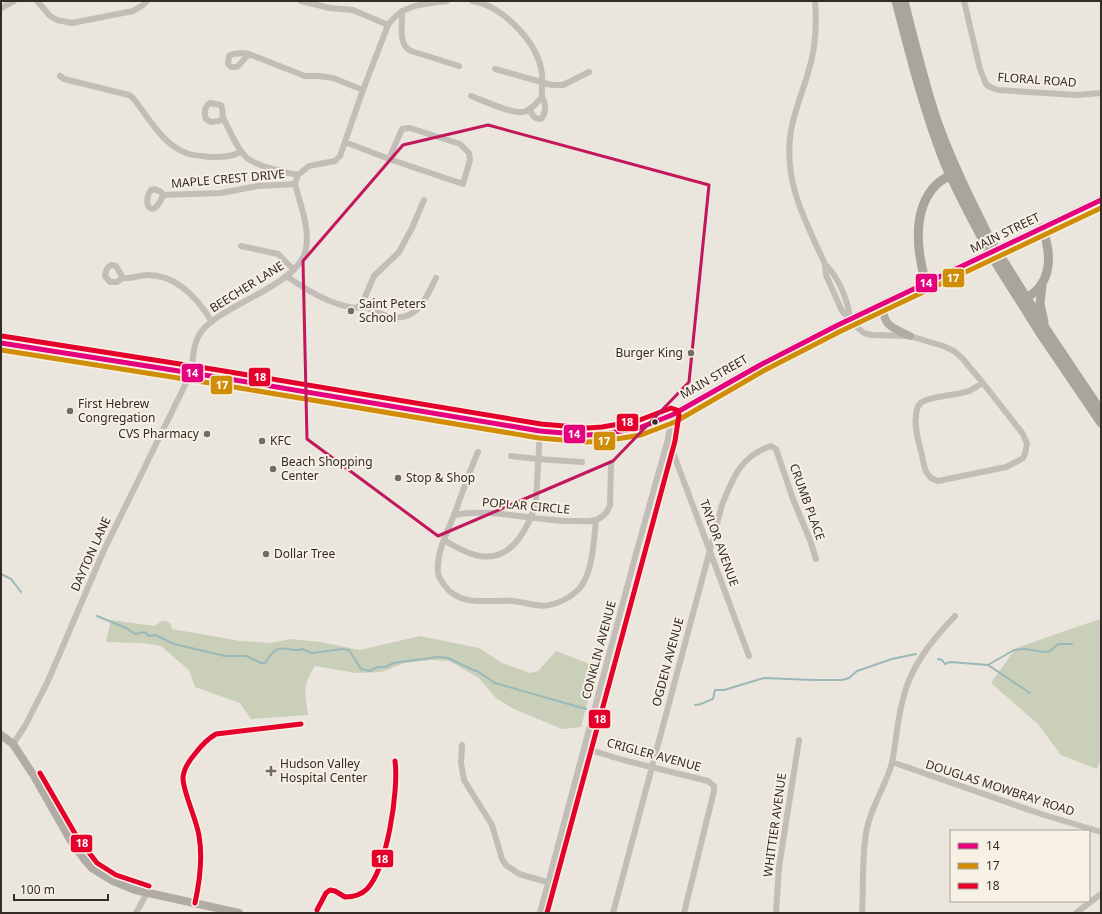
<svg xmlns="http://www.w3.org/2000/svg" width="1102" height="914" font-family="'Noto Sans',sans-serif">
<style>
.green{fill:#c9cfb8}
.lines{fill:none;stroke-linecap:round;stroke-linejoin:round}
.stream{stroke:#9bb8b9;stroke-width:2}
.minor{stroke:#c2bdb7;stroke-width:6}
.major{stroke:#b1aba6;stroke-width:8}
.highway{stroke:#a9a49c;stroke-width:9}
.highway-bridge{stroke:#a9a49c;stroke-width:9}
.bus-1-casing{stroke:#f7f0e4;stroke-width:8}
.bus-2-casing{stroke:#f7f0e4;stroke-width:8}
.bus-3-casing{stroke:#f7f0e4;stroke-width:8}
.bus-1{stroke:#e5007d;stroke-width:5}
.bus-2{stroke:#d08d08;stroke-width:5}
.bus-3{stroke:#e4002b;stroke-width:5}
.marked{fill:none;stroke:#c2185b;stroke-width:3;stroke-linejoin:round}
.poi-dot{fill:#726c66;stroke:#f7f0e4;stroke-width:1.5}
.bus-dot{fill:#322b26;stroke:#f7f0e4;stroke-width:1.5}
.labels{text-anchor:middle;stroke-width:4;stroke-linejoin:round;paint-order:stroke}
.street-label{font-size:12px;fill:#322b26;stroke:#f7f0e4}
.poi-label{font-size:12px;fill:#322b26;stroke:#f7f0e4;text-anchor:start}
.line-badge{stroke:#f7f0e4;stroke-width:1.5}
.badge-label{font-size:11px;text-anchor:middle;font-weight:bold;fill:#fff}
</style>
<rect width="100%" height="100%" fill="#eae5dd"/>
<path class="green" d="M111,620L155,626L161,621H166L171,624L172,629L240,641L270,643L291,639L321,642L360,650L420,636L479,648L502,663L530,673L538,671L556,651L597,667L581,727L562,729L512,708L496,698L479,678L449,661L431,660L404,663L382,672L356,673L315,666C302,686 305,692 308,715L251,719L240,703L195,687L189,670L161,646L143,643L106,642Z
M1097,620H1101V758L1097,769L1061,755L1038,724L991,683L1016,648Z"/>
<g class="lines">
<path class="stream" d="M1,574L11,579L21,592
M97,616L126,628L135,634L145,632L149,636L155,635L174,644L225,656H246L261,663H265C268,659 272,652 276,650C284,645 293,653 302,649L312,653L343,649L349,650L361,669L370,671L378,667H385L394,663L437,657L448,658L473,670L477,671L495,683L586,709
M938,659L942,660L945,664L950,662L988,665L1030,693
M988,665L1014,650L1025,649L1044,652L1050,651L1058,644H1072
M695,705C702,705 706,701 713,699L715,690H724L764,678L813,680H842L849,678L857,671L892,659L916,654"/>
<path class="minor" d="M37,1L50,16L57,20L72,23L133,11L143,5L147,1
M301,1L330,8L353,10L388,25
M472,1C501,5 535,40 541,68C544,79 541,87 542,96C542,99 543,98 544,101C546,107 545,115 541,119C534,119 533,116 529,109
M815,1C817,24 815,51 808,73C802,94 792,116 790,138C785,185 806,222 825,264L826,275L842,311L859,329L864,333L871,335L910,336L943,346L954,351L962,358L983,383
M964,1L980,69L986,84L990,87L998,90L1077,95L1101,93
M1,8L14,1
M402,11C403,24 397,44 411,51L459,66
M243,53L249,54L237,67H231L228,64L229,56L233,54Z
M249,54L305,76H319L333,78L363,90
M495,69L552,85H563L589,72
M60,76L64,79L129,95L133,98C149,118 163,146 189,154C196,156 204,156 211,157C221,157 233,157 241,151
M471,96C482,100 512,114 522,112C530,112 537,102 542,97
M210,103L221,105L222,108L223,118L219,121L211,122L206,119C204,113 204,107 210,103Z
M223,118C230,130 235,146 245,156C252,165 286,173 298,175
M410,128L460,144L469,153L470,160L463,184L389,159L402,129Z
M345,142L389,159
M155,189L161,192L163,195C153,222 141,203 151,190Z
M163,195L221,193L258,186L295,184
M241,246L278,254L294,270
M825,264C839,278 848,300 850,319
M111,265L116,266L123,278L117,282H110L105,276C106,271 106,268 111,265Z
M286,276C307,290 330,305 356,308L362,304L374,276L399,252L412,228L424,200
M123,278C132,279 140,275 148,275C177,275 198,299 212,322
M362,304C376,313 398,324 414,312C424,304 430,290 436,278
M983,383L1023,434L1027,444L1025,454L1023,458L1018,461L1006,467L938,481C925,478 924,466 922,455C919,443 914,428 916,416C916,411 918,405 922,402C934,395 956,396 969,391C974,389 978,385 983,383Z
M668,439L749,656
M478,452C469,473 462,494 454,515C447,533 436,553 438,573C439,578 442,582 445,586C461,608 491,599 513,601C524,602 540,608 549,605C561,603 575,595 582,585C593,569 594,538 596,520
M511,456L538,459L582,462
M454,515C494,507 534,522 574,521C581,521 589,522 596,520C603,517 608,512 610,505L611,463
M444,540C471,557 498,568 520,537C528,525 534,514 536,500L540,431
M13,744L25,726L48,681L104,550L191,373C193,359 193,343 201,332C223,303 299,286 306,249C310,228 300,204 295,184L298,175L309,166L335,161L340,156L363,90L388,25C403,4 423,4 447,1
M462,745L461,763L464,780L492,825L502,859L506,865L519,874L547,882
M584,748L623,760L708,781L714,786V791L684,913
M892,762L1041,814L1101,832
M136,913L147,893
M540,913L637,550L668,439L672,415
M613,913L722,505C733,477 741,456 771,446L776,449L793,499L810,540L816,559
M776,913L779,867L799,740
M862,913C864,885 861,856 867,828C872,805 886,785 892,763C896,743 897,722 902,703C909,668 931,641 955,616
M1076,913L1101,894"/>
<path class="major" d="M884,303C881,326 893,328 910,336
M1,343L217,377L488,423L540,431L587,435L603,434L639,428L672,415L762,364L838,325L1101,200
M1,735L13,744L34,776L71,841L84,859L92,868L113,881L135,890L239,913"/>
<path class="highway" d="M896,1C910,54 923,107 943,159C955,189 971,217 986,246
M904,1C914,41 924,82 937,121C952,163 972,203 992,243
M1001,257L1048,332L1101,411
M994,260L1042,336L1101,423
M926,283C917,253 911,209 937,184C941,180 946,178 950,175
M1042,285L1040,304L1044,322
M1026,298C1053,283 1052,254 1042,228"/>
<path class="highway-bridge" d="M992,243L1001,257
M986,246L994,260"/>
<g class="bus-1-casing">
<path id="bus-1" d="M1,343L217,377L540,431L587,435L603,434L639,428L672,415L762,364L838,325L1101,200"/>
</g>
<g class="bus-2-casing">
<path id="bus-2" d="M1,350L216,384L539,438L587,442L604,441L641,435L675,422L765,370L841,331L1101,208"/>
</g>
<g class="bus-3-casing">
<path id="bus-3" d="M2,336L218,370L541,424L587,428L602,427L637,421L671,408L677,410L679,415L675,441L547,913
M40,773L77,837L97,863L116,875L149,886
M195,903C200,880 203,858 199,836C197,820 182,790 183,777C184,769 189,761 194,755C200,747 207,739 216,734L301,724
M317,910L326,893L330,890L335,891L345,897C353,897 361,895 367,889C387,868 399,790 395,761"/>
</g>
<use href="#bus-1" class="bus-1"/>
<use href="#bus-2" class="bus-2"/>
<use href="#bus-3" class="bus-3"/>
</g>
<path class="marked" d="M488,125L709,185L689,382L613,461L438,536L307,439L303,261L403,145Z"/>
<g class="poi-dot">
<circle cx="351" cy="311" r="4"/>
<circle cx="691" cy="353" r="4"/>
<circle cx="70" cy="411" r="4"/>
<circle cx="207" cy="434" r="4"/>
<circle cx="262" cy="441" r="4"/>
<circle cx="273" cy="469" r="4"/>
<circle cx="398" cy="478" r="4"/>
<circle cx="266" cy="554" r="4"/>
<path d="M269 765h4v4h4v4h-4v4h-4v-4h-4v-4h4z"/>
</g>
<circle class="bus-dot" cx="655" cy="422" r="3.5"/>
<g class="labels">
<g class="street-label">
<text transform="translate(1037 80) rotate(4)" y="4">FLORAL ROAD</text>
<text transform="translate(228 179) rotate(-5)" y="4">MAPLE CREST DRIVE</text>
<text transform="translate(1005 233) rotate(-26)" y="4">MAIN STREET</text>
<text transform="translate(247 287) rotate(-32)" y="4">BEECHER LANE</text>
<text transform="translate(714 377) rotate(-30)" y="4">MAIN STREET</text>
<text transform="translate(807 502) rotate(70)" y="4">CRUMB PLACE</text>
<text transform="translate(526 506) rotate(5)" y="4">POPLAR CIRCLE</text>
<text transform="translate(719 543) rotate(70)" y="4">TAYLOR AVENUE</text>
<text transform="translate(91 554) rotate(-66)" y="4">DAYTON LANE</text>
<text transform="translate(599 650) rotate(-75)" y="4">CONKLIN AVENUE</text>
<text transform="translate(668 662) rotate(-75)" y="4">OGDEN AVENUE</text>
<text transform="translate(654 755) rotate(15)" y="4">CRIGLER AVENUE</text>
<text transform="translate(1000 788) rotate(18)" y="4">DOUGLAS MOWBRAY ROAD</text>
<text transform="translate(775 825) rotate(-82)" y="4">WHITTIER AVENUE</text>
</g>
<g class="poi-label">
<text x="359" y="308">Saint Peters<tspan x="359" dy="14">School</tspan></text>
<text x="683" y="357" text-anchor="end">Burger King</text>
<text x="78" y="408">First Hebrew<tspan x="78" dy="14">Congregation</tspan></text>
<text x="199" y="438" text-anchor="end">CVS Pharmacy</text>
<text x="270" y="445">KFC</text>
<text x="281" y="466">Beach Shopping<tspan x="281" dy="14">Center</tspan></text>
<text x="406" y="482">Stop &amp; Shop</text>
<text x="274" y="558">Dollar Tree</text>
<text x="280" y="768">Hudson Valley<tspan x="280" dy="14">Hospital Center</tspan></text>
</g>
</g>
<g class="line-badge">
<rect x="942" y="268" width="23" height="20" rx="4" fill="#d08d08"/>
<rect x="915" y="273" width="23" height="20" rx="4" fill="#e5007d"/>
<rect x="181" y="363" width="23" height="20" rx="4" fill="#e5007d"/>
<rect x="248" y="367" width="23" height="20" rx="4" fill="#e4002b"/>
<rect x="210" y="375" width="23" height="20" rx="4" fill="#d08d08"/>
<rect x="616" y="413" width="23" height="19" rx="4" fill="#e4002b"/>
<rect x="563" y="424" width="23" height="20" rx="4" fill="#e5007d"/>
<rect x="593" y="431" width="23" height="20" rx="4" fill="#d08d08"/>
<rect x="588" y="709" width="23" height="20" rx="4" fill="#e4002b"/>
<rect x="70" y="834" width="23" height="19" rx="4" fill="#e4002b"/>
<rect x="371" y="849" width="23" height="19" rx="4" fill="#e4002b"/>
</g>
<g class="badge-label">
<text x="953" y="282">17</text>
<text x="926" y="287">14</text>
<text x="192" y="377">14</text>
<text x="260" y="381">18</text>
<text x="222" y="389">17</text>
<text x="627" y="426">18</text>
<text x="574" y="438">14</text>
<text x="604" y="445">17</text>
<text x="600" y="723">18</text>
<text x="82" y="847">18</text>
<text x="382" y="863">18</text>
</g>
<rect width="1102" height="914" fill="none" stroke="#322b26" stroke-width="4"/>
<rect x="950" y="830" width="140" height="72" fill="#f7f0e4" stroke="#a8a198"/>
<rect x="958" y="843" width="20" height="6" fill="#e5007d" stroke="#a8a198"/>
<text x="986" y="850" font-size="12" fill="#322b26">14</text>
<rect x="958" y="863" width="20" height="6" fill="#d08d08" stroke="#a8a198"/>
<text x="986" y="870" font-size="12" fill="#322b26">17</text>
<rect x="958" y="883" width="20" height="6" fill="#e4002b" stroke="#a8a198"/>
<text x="986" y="890" font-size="12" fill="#322b26">18</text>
<path d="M14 894v6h94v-6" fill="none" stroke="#322b26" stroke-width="2"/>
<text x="20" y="894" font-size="12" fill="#322b26" stroke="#f7f0e4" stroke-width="3" paint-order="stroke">100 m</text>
</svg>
